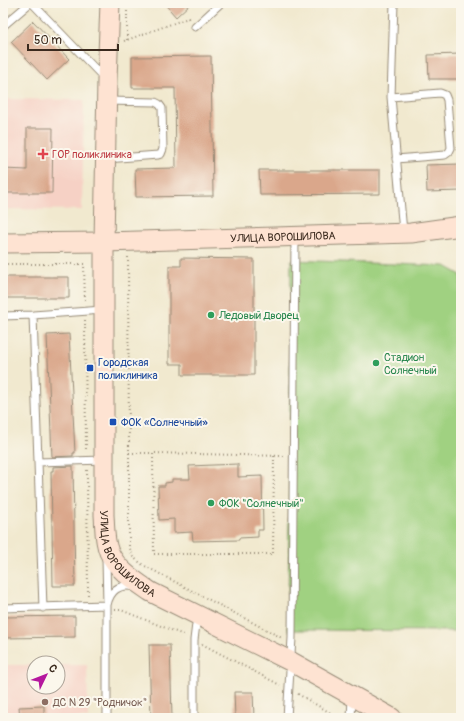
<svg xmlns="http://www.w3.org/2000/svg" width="464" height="721" font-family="Pangolin,sans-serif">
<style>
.built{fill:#f6d1c5}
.green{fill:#a0d181;stroke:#6e7e50}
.building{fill:#daa78b}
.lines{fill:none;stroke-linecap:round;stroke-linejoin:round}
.lane-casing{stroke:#968a76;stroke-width:9}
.secondary-casing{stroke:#968a76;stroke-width:21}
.path{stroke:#968a76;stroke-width:2;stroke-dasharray:1 3;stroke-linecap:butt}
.lane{stroke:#fff;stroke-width:7}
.secondary{stroke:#fee3d2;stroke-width:19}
.health-dot{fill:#e0444e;stroke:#fbf7ec;stroke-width:1.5}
.leisure-dot{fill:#2e9e5b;stroke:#fbf7ec;stroke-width:1.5}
.transit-dot{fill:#1a4fb4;stroke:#fbf7ec;stroke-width:1.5}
.education-dot{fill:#8d6e63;stroke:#fbf7ec;stroke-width:1.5}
.labels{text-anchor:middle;stroke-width:4;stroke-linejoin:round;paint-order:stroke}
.health-label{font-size:11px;fill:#be3a42;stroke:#fbf7ec;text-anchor:start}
.street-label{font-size:11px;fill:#3b2a1e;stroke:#fbf7ec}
.leisure-label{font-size:11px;fill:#27864d;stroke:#fbf7ec;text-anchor:start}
.transit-label{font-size:11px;fill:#164399;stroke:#fbf7ec;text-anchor:start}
.education-label{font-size:11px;fill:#785e54;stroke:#fbf7ec;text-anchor:start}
</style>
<rect width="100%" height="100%" fill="#fbf7ec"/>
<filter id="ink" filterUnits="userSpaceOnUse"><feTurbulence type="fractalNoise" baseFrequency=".025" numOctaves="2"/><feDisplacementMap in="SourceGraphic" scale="8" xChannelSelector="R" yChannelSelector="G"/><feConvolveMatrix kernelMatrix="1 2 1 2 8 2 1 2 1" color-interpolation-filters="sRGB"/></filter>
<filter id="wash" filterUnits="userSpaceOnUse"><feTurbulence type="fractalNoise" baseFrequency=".012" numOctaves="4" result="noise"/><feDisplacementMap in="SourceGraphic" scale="16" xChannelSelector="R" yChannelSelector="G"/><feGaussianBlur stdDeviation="0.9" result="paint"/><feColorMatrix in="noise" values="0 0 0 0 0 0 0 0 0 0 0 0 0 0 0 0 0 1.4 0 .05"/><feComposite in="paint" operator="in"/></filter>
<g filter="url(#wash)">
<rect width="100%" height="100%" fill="#f1e9cf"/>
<path class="built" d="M3,99L84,100L82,210L3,209Z
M3,665H34V687H58V665H87L88,718H3Z"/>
<path class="green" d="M291,260L445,266L461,275V631L288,630Z"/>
<g id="blocks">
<path class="building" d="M164,3H191L176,17Z
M33,21L69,59L47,80L11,42Z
M461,54V79H429L428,55Z
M211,56L213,196L136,197L135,169L176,168L175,88H132V57Z
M27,128H53L52,193H3V169L27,170Z
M461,164V191L427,192L426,165Z
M259,170H380V194L260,195Z
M181,258L254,259V375H182V364H169V266H181Z
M3,277H69V298H3Z
M69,334L75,453H73V456L52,457L47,335Z
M238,464V477L262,476L263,530H258V537L239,538V540L193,541L192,532L174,533V519L159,520L158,486H165V483L172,482V479H190L189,466Z
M73,466L75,586H53L51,471H53V467Z
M75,616V637L3,638V617Z
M149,645H170L172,718H151Z
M234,692H253L254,718H235Z
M44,706V718H20L19,707Z"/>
</g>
</g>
<g filter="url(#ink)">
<use href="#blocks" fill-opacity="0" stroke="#968a76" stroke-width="1"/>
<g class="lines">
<g class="lane-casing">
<path id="lane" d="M32,3L104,78
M394,3L391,97L403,232
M3,26L30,3
M195,27L221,3
M391,97L440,93L445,95L447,100L451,148L449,152L445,155L396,159
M106,159L158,155L161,154L163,149L162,108L159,104L155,102L107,101
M33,315L43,608
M3,316L33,315L103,310
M38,462L104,460
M106,558L107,605V718
M3,608L107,605C110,591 119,583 134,587
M194,718V640L197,616
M287,718L292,638L295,237
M351,718L352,698"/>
</g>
<g class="secondary-casing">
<g id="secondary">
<path id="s1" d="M110,3L107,80L104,242V515C105,527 104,541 109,552C117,570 135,581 151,592L290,661L392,718"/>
<path id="s2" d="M3,243L104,242L411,233L461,226"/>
</g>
</g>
<path class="path" d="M127,40V3
M124,41L188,18L189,20
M128,257L129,453H153
M3,264H84L85,302
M85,320L86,452
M129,453V546L133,557L143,565L282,638
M274,456L273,554H154L153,453L284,456
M87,470L88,596
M115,610H121L186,636
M202,644L280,685
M298,694L339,718"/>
<use href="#lane" class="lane"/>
<use href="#secondary" class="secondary"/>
</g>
</g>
<path class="health-dot" d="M41 148h4v4h4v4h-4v4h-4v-4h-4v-4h4z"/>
<g class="leisure-dot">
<circle cx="211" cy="315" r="4"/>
<circle cx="376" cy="363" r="4"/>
<circle cx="211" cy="503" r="4"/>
</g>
<g class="transit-dot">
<rect x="86" y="364" width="8" height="8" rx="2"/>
<rect x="109" y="418" width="8" height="8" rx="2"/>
</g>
<circle class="education-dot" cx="45" cy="702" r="4"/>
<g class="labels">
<g class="health-label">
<text x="52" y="158">ГОР поликлиника</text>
</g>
<g class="street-label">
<text dy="4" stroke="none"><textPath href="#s2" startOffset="280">УЛИЦА ВОРОШИЛОВА</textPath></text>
<text dy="4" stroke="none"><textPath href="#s1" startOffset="560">УЛИЦА ВОРОШИЛОВА</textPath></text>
</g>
<g class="leisure-label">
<text x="219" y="319">Ледовый Дворец</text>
<text x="384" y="361">Стадион<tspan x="384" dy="13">Солнечный</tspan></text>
<text x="219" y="507">ФОК "Солнечный"</text>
</g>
<g class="transit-label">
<text x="98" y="366">Городская<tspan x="98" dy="13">поликлиника</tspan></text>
<text x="121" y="426">ФОК «Солнечный»</text>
</g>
<g class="education-label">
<text x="53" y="706">ДС N 29 "Родничок"</text>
</g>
</g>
<rect width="464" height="721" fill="none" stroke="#fbf7ec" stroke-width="16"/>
<g transform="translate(46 675) rotate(47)"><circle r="19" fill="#fbf7ec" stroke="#aea59a"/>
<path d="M0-3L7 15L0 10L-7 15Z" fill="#b5179e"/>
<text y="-6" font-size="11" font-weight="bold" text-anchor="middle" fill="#3b2a1e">С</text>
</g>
<path d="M28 44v6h90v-6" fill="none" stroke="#3b2a1e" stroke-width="2"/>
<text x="34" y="44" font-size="12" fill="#3b2a1e" stroke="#fbf7ec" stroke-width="3" paint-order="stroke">50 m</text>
</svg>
